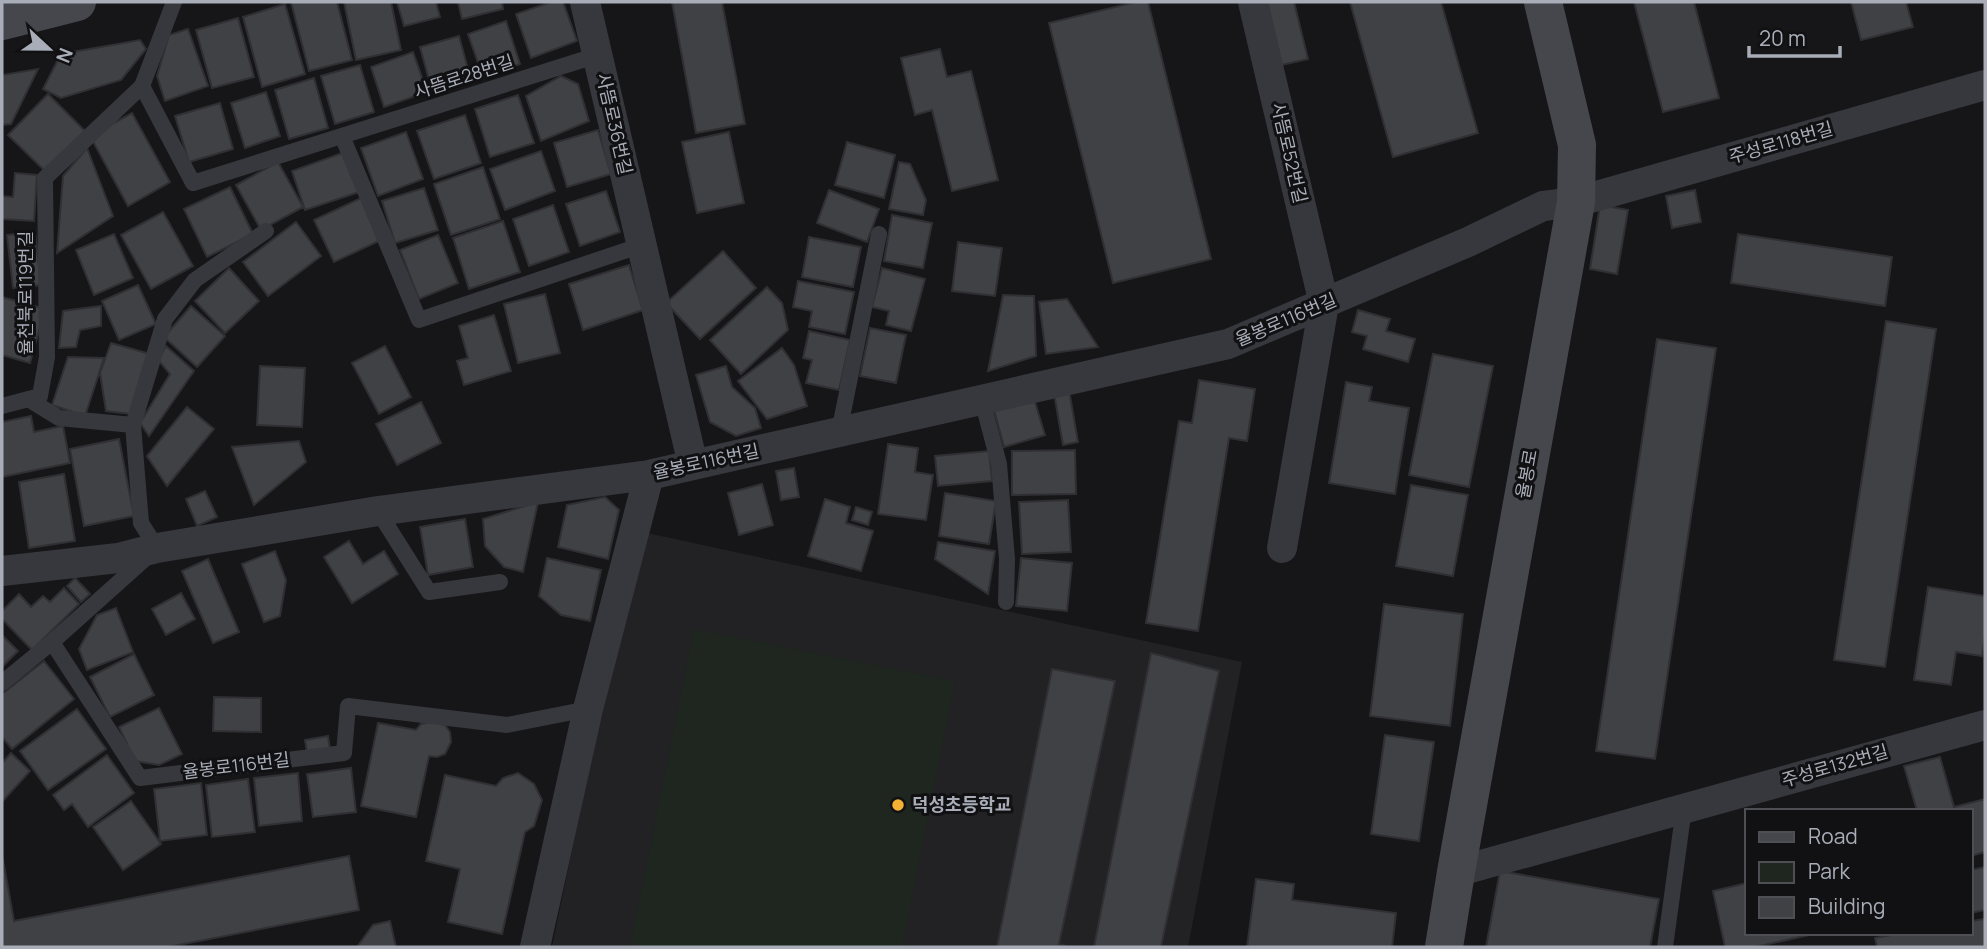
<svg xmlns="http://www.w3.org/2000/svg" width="1987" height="949" font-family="Manrope,'Noto Sans KR',sans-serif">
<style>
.built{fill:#222225}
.green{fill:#1e261f}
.building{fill:#404145;stroke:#303034;stroke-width:2}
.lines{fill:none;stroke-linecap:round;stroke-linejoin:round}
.lane{stroke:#37383d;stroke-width:16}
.street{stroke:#37383d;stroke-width:30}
.secondary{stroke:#45474d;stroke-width:38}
.poi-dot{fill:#f2b134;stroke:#111113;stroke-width:2.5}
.labels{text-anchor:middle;stroke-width:6;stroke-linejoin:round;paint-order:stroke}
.street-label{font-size:18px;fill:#a8adb8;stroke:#111113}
.poi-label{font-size:18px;font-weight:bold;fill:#a8adb8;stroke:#111113;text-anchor:start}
</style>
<rect width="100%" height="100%" fill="#161618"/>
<path class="built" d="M638,531L1242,662L1188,947H552Z"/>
<path class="green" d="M694,629L955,681L902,947H630Z"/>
<path class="building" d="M291,2H337L352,60L309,71Z
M344,2H391L401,50L356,60Z
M397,2H436L440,17L404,26Z
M458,2H502L503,9L462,19Z
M551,2H563L577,41L531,58L516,14Z
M672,2H722L745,124L696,133Z
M1136,2H1148L1211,259L1113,283L1049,23Z
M1265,2H1294L1308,59L1281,65Z
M1350,2H1441L1478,133L1393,157Z
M1634,2H1694L1719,98L1663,112Z
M1851,2H1906L1913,27L1861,40Z
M285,4L305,74L262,87L243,17Z
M238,18L254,77L212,88L196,30Z
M506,21L520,64L483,77L468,34Z
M188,29L208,86L165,101L157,76L169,35Z
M459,36L471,80L432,91L420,47Z
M140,40L146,49L121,80L61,98L43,89L61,54Z
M940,49L947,77L971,71L998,180L952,191L932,110L915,115L901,58Z
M413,52L427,92L384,107L371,67Z
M360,65L374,112L335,124L321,76Z
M38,69L11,124L2,125V75Z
M561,76L578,84L589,121L541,141L526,96Z
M314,78L328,128L289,139L275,90Z
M266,92L280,136L245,148L231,103Z
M48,94L85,131L46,172L8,135Z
M518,95L534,143L490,157L475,109Z
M220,103L233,149L189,162L175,116Z
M132,113L170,182L128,206L90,136Z
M465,115L481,163L434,179L417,131Z
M598,130L611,174L567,187L554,143Z
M406,132L423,179L378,196L361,148Z
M729,132L744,203L697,213L682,142Z
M847,142L895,155L884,198L835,185Z
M87,148L113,216L57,253L63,176Z
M541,151L555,191L505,210L490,169Z
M345,152L359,192L305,210L292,171Z
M278,162L303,207L261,230L236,185Z
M899,162L910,164L926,200L923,215L889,209Z
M483,167L500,219L451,235L434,184Z
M15,173L37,175L34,221L2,219V196L13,197Z
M230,187L253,234L207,257L184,209Z
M424,188L438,230L395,243L382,201Z
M829,190L879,209L867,242L817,223Z
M1695,190L1701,222L1672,228L1666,196Z
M606,191L620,232L580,246L566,204Z
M361,198L381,240L334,262L314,220Z
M553,205L569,252L529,266L513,219Z
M1600,205L1628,210L1617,274L1590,269Z
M163,212L193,266L151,289L121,235Z
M892,215L932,223L923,268L884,261Z
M503,221L520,272L469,289L453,238Z
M296,222L321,256L268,296L243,262Z
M35,231L41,285L13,288L7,235Z
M114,234L133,278L94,295L76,250Z
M1738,234L1892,257L1885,306L1731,283Z
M438,235L458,283L419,299L400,250Z
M809,237L861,247L853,287L802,277Z
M958,242L1002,248L995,296L952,291Z
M723,251L756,288L700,339L666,303Z
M629,265L643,310L583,330L569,284Z
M229,268L259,301L225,333L195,301Z
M882,268L925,279L911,331L886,325L889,311L872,307Z
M798,281L854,292L845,334L809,327L812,311L793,307Z
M138,285L156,324L119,340L102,301Z
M767,287L782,303L788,330L741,374L710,340Z
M545,294L560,353L518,363L504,304Z
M1003,295L1034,296L1036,356L988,371Z
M2,297L45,309L30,363L2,355Z
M1067,299L1098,347L1046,354L1039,302Z
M101,306V326L80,330L76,347L59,348L63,311Z
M191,306L225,336L197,367L164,337Z
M1358,310L1390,319L1386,331L1415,339L1408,362L1363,349L1367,336L1352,332Z
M494,315L511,371L464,385L457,361L468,358L459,326Z
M1886,321L1936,329L1885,667L1834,660Z
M870,328L906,335L896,383L860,376Z
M809,331L850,340L839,390L806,383L812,360L803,358Z
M1657,339L1716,348L1655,759L1596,751Z
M111,343L150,354L131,414L106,411L100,373Z
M166,346L194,371L149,436L140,423L170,374L158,360Z
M385,346L411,397L379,414L352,363Z
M782,348L794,365L807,406L767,419L738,381Z
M1433,354L1493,366L1469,487L1409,475Z
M68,357L104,358L85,416L52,405Z
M260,366L305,368L302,427L257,425Z
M726,366L732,387L755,408L761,428L736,436L710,422L696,375Z
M1199,380L1255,389L1247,441L1229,438L1198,631L1146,623L1179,421L1192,423Z
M1346,382L1372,387L1369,401L1409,408L1395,494L1329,483Z
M1069,390L1078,442L1063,445L1054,393Z
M1034,399L1045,435L1004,447L994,410Z
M421,402L441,443L397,465L376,424Z
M187,407L214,429L167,486L147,456Z
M31,416L34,432L63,426L70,463L2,477V422Z
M119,439L134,516L84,526L70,449Z
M299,441L306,462L254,505L232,447Z
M888,444L918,448L915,472L933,475L926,520L878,514Z
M1075,450L1076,494L1012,495V451Z
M989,451L992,481L938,486L935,456Z
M794,468L799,497L781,500L776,471Z
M64,474L75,541L29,548L19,482Z
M762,484L773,525L739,535L728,493Z
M1411,485L1468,495L1453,576L1396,566Z
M205,491L217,517L197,526L186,499Z
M945,493L996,501L989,544L939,536Z
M605,497L619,510L608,559L558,547L567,505Z
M825,499L850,507L846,523L873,531L861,571L808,556Z
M1068,500L1071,552L1022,554L1019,502Z
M538,502L523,572L504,567L485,546L483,519Z
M856,507L872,512L868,525L852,520Z
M465,519L473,567L428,575L420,527Z
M349,541L363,564L384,551L398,574L352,603L324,557Z
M938,542L995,551L988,594L935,559Z
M275,551L286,580L280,616L264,622L242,564Z
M547,558L601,570L590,621L561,615L539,596Z
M1021,558L1072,563L1067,611L1016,606Z
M208,559L239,632L213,643L182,571Z
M75,578L90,594L81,602L67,586Z
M1928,587L1985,596V636L1982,656L1956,652L1951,685L1914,680Z
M64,588L79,604L32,650L2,619V611L19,594L31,607L43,596L50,602Z
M181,593L195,619L166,635L152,609Z
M1384,604L1463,614L1450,726L1370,716Z
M116,608L133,652L87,670L79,649L97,615Z
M2,635L18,651L2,667Z
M1151,653L1219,671L1161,947H1094Z
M134,654L154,695L110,717L90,677Z
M44,661L74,699L12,749L2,737V694Z
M1052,669L1115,681L1059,944L1069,947H997Z
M214,697L261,698V732L213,731Z
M159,708L182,754L159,765L135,761L119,727Z
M77,709L106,749L48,790L20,751Z
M435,721L445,725L450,732L451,742L445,754L437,757L429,756L416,817L361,806L378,723L416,730L421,724Z
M1385,735L1434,742L1419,841L1371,834Z
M328,736L330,749L307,752L305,740Z
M11,753L30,771L2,802V763Z
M107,755L134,793L88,827L72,804L64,810L53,795Z
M1940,757L1954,807L1985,799V852L1971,856V811H1917L1904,766Z
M351,768L356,812L313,817L307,774Z
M298,773L302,821L259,826L254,778Z
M518,773L534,784L542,800L534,826L525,832L502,934L448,922L460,869L426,861L445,775L496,786L503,778Z
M248,779L255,832L212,837L206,785Z
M201,783L207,835L160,841L154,789Z
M131,801L161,844L123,870L93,827Z
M2,854L14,921L349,856L359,910L168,947H2Z
M1985,867V910L1971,913V870Z
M1500,871L1659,899L1650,947H1486Z
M1256,879L1294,884L1292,900L1396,913L1392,947H1247Z
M1747,883V933H1818L1755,947H1725L1713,891Z
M1985,919V947H1877L1875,938L1901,933H1971V921Z
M390,921L396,947H357L373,925Z"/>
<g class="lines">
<path class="lane" d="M174,2L142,86L193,183L598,55
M342,136L419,320L642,245
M982,400L999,464L1007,559L1006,602
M2,406L40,396L47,357L45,178L142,86
M133,425L165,319L195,280L266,231
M839,432L879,234
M378,511L429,592L500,582
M52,642L140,778L344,753L348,706L507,725L588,709
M2,683L52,642L157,548L141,523L133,425L59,418L28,399
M1665,947L1684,808"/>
<path class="street" d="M585,2L693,465
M1253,2L1324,304L1282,548
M2,571L118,558L157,548L378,511L649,475L1228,344L1468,242L1543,206L1576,202L1985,85
M1456,872L1985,725
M535,947L588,709L649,475"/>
<path class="secondary" d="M2,21L77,2
M1444,947L1456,872L1576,202L1577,145L1543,2"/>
</g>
<circle class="poi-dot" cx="898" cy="805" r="7"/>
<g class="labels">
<g class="street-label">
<text transform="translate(464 77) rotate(-18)" y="6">사뜸로28번길</text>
<text transform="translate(614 124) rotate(77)" y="6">사뜸로36번길</text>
<text transform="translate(1781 143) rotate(-16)" y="6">주성로118번길</text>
<text transform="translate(1289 153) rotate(77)" y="6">사뜸로52번길</text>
<text transform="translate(26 293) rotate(-90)" y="6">율천북로119번길</text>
<text transform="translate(1286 320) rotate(-23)" y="6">율봉로116번길</text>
<text transform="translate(706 462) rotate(-12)" y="6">율봉로116번길</text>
<text transform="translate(1527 474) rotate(-80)" y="6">율봉로</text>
<text transform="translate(236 766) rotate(-7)" y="6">율봉로116번길</text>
<text transform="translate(1835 766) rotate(-16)" y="6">주성로132번길</text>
</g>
<g class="poi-label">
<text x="912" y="811">덕성초등학교</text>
</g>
</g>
<rect width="1987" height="949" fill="none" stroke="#a8adb8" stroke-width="7"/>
<rect x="1745" y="809" width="228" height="126" fill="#111113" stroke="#4d4f55" stroke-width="2"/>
<rect x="1759" y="832" width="35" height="10" fill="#45474d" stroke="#4d4f55" stroke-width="2"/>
<text x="1808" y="844" font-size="21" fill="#a8adb8">Road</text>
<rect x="1759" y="862" width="35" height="21" fill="#1e261f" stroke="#4d4f55" stroke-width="2"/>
<text x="1808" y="879" font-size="21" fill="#a8adb8">Park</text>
<rect x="1759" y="897" width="35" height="21" fill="#404145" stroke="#4d4f55" stroke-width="2"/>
<text x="1808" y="914" font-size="21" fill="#a8adb8">Building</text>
<g transform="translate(49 49) rotate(112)" stroke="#111113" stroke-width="5" paint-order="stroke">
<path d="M0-5L12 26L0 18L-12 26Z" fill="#a8adb8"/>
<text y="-10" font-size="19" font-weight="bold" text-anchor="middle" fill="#a8adb8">N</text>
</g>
<path d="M1749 46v10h91v-10" fill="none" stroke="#a8adb8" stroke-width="3.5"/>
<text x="1759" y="46" font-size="21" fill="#a8adb8" stroke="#111113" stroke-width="5" paint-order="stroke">20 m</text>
</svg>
